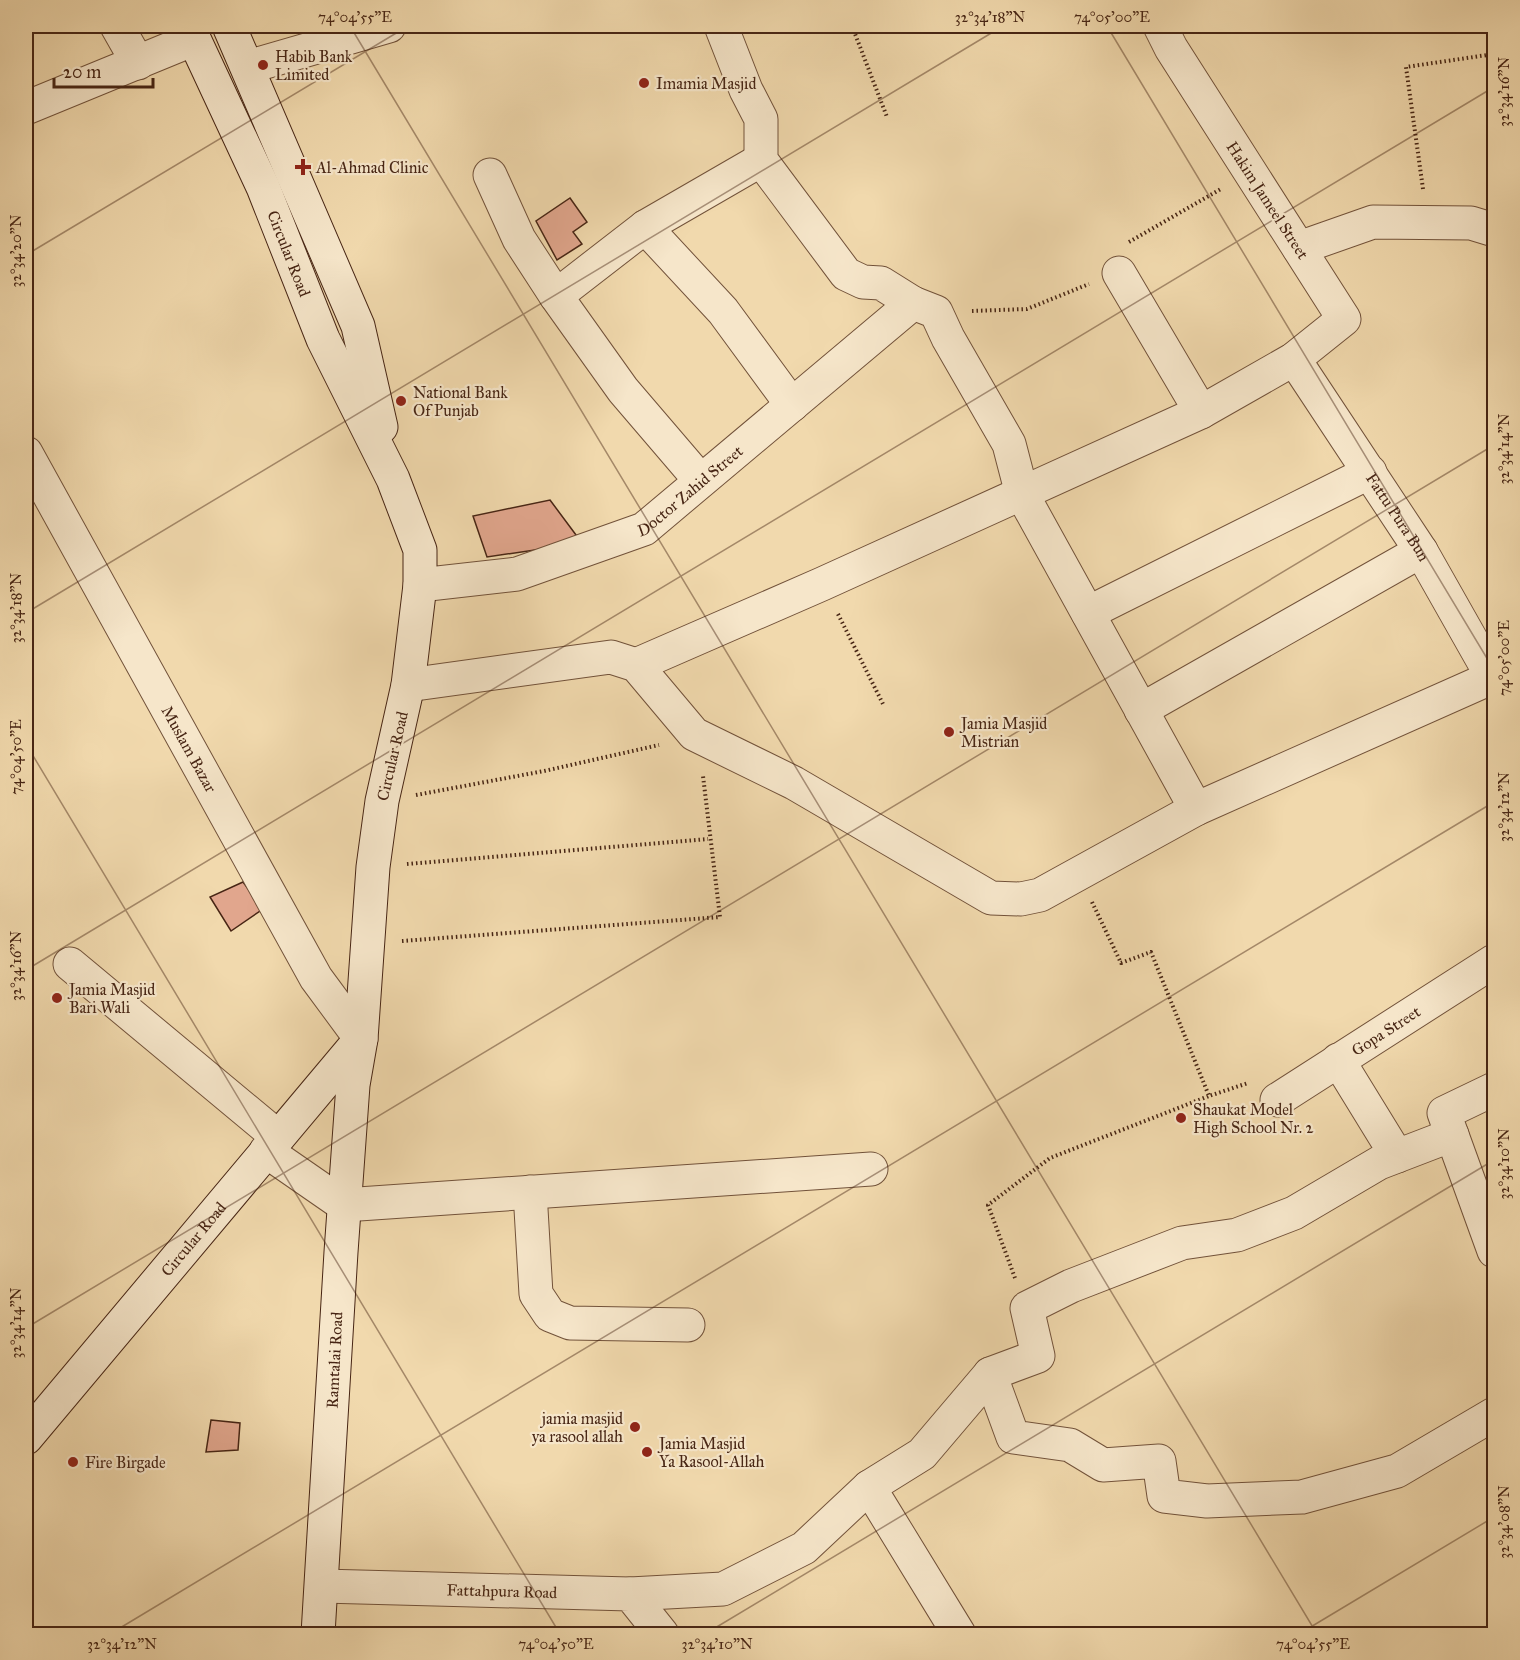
<svg xmlns="http://www.w3.org/2000/svg" width="1520" height="1660" font-family="'IM FELL Great Primer',serif">
<style>
.building{fill:#e1a68d;stroke:#472514;stroke-width:1.5}
.lines{fill:none;stroke-linecap:round;stroke-linejoin:round}
.street-casing{stroke:#72523a;stroke-width:35}
.secondary-casing{stroke:#472514;stroke-width:35}
.path{stroke:#472514;stroke-width:4;stroke-dasharray:1.5 3;stroke-linecap:butt}
.street{stroke:#f6e6ca;stroke-width:33}
.secondary{stroke:#f6e6ca;stroke-width:33}
.ticks{fill:none;stroke:#472514;stroke-width:1.5;stroke-opacity:0.45}
.poi-dot{fill:#8f2418;stroke:#f6e6ca;stroke-width:2}
.labels{text-anchor:middle;stroke-width:4.5;stroke-linejoin:round;paint-order:stroke}
.poi-label{font-size:16px;fill:#472514;stroke:#f6e6ca;text-anchor:start}
.street-label{font-size:16px;fill:#472514;stroke:#f6e6ca}
.neatline{fill:none;stroke:#472514;stroke-width:2}
.ticks-label{font-size:15px;text-anchor:middle;fill:#472514}
</style>
<rect width="100%" height="100%" fill="#f1d9ad"/>
<filter id="stains"><feTurbulence type="fractalNoise" baseFrequency=".00333" numOctaves="4"/><feColorMatrix values="0 0 0 0 .2 0 0 0 0 .09 0 0 0 0 .02 0 0 0 .5 -.17"/></filter>
<radialGradient id="worn" r=".72"><stop offset=".6" stop-color="#630" stop-opacity="0"/><stop offset="1" stop-color="#630" stop-opacity=".3"/></radialGradient>
<path class="building" d="M570,198L587,222L573,232L582,244L557,260L536,221Z
M550,500L582,543L487,557L473,516Z
M243,882L263,909L231,931L210,897Z
M211,1420L240,1423L238,1450L206,1452Z"/>
<g class="lines">
<g class="street-casing">
<g id="street">
<path d="M117,26L138,63"/>
<path d="M721,26L746,90L761,119V160L846,274L863,282L881,283L913,303L936,312L948,338L1009,444L1022,494L1196,809"/>
<path d="M248,67L389,26"/>
<path d="M26,108L194,39"/>
<path d="M490,175L519,239L556,296L623,390L700,480"/>
<path d="M645,227L723,311L792,405"/>
<path d="M1299,248L1373,222L1471,223L1494,230"/>
<path d="M1119,273L1201,412"/>
<path d="M556,296L645,227L761,160"/>
<path id="s1" d="M1294,359L1421,551L1494,680"/>
<path id="s2" d="M26,453L316,978L361,1039"/>
<path id="s3" d="M420,585L517,574L644,529L913,303"/>
<path d="M1088,613L1370,472"/>
<path d="M636,665L822,584L1201,412L1294,359L1344,319L1171,48L1160,26"/>
<path d="M408,685L611,657L636,665L694,734L794,783L991,898L1021,899L1040,895L1196,809L1493,677"/>
<path d="M1141,710L1421,551"/>
<path d="M70,964L278,1137"/>
<path d="M1338,1060L1397,1156"/>
<path d="M1494,1089L1444,1113L1494,1251"/>
<path id="s4" d="M1277,1100L1494,961"/>
<path d="M266,1151L344,1205L871,1169"/>
<path d="M530,1192L536,1294L550,1315L570,1323L688,1325"/>
<path d="M990,1374L1013,1437L1070,1445L1103,1465L1159,1461L1164,1496L1207,1501L1302,1497L1397,1471L1494,1414"/>
<path d="M869,1487L959,1634"/>
<path id="s5" d="M322,1586L630,1594L662,1634"/>
<path d="M630,1594L723,1589L804,1548L869,1487L922,1454L990,1374L1038,1356L1027,1308L1071,1286L1182,1243L1237,1235L1294,1213L1379,1163L1452,1135"/>
</g>
</g>
<g class="secondary-casing">
<g id="secondary">
<path id="s6" d="M188,26L263,187L323,339L393,479L420,550V585L408,685L382,801L373,867L361,1039L353,1085L341,1252L318,1634"/>
<path d="M229,26L358,326L381,427"/>
<path id="s7" d="M26,1438L360,1040"/>
</g>
</g>
<path class="path" d="M852,26L887,117
M1423,189L1406,67L1494,54
M1129,242L1221,189
M972,311L1027,309L1089,284
M838,614L884,706
M416,795L544,771L659,745
M407,864L708,839
M1092,902L1121,963L1151,952L1209,1096L1248,1083
M402,941L720,917L703,776
M1015,1278L988,1205L1050,1158L1209,1096"/>
<use href="#street" class="street"/>
<use href="#secondary" class="secondary"/>
</g>
<path class="ticks" d="M350,26L1317,1634M1107,26L1494,670M26,255L408,26M26,613L1003,26M26,744L560,1634M26,970L1494,87M26,1328L1494,445M110,1634L1494,802M705,1634L1494,1160M1299,1634L1494,1517"/>
<g class="poi-dot">
<circle cx="263" cy="65" r="6"/>
<circle cx="644" cy="83" r="6"/>
<path d="M300 158h6v6h6v6h-6v6h-6v-6h-6v-6h6z"/>
<circle cx="401" cy="401" r="6"/>
<circle cx="949" cy="732" r="6"/>
<circle cx="57" cy="998" r="6"/>
<circle cx="1181" cy="1118" r="6"/>
<circle cx="635" cy="1427" r="6"/>
<circle cx="647" cy="1452" r="6"/>
<circle cx="73" cy="1462" r="6"/>
</g>
<g class="labels">
<g class="poi-label">
<text x="275" y="62">Habib Bank<tspan x="275" dy="18">Limited</tspan></text>
<text x="656" y="89">Imamia Masjid</text>
<text x="316" y="173">Al-Ahmad Clinic</text>
<text x="413" y="398">National Bank<tspan x="413" dy="18">Of Punjab</tspan></text>
<text x="961" y="729">Jamia Masjid<tspan x="961" dy="18">Mistrian</tspan></text>
<text x="69" y="995">Jamia Masjid<tspan x="69" dy="18">Bari Wali</tspan></text>
<text x="1193" y="1115">Shaukat Model<tspan x="1193" dy="18">High School Nr. 2</tspan></text>
<text x="623" y="1424" text-anchor="end">jamia masjid<tspan x="623" dy="18">ya rasool allah</tspan></text>
<text x="659" y="1449">Jamia Masjid<tspan x="659" dy="18">Ya Rasool-Allah</tspan></text>
<text x="85" y="1468">Fire Birgade</text>
</g>
<g class="street-label">
<text transform="translate(1268 200) rotate(57)" y="6">Hakim Jameel Street</text>
<text dy="6" stroke="none"><textPath href="#s6" startOffset="249">Circular Road</textPath></text>
<text dy="6" stroke="none"><textPath href="#s3" startOffset="292">Doctor Zahid Street</textPath></text>
<text dy="6" stroke="none"><textPath href="#s1" startOffset="189">Fattu Pura Bun</textPath></text>
<text dy="6" stroke="none"><textPath href="#s2" startOffset="338">Muslam Bazar</textPath></text>
<text transform="translate(392 756) rotate(-77)" y="6">Circular Road</text>
<text dy="6" stroke="none"><textPath href="#s4" startOffset="129">Gopa Street</textPath></text>
<text dy="6" stroke="none"><textPath href="#s7" startOffset="260">Circular Road</textPath></text>
<text transform="translate(334 1360) rotate(-87)" y="6">Ramtalai Road</text>
<text dy="6" stroke="none"><textPath href="#s5" startOffset="180">Fattahpura Road</textPath></text>
</g>
</g>
<rect width="1520" height="1660" fill="none" stroke="#f1d9ad" stroke-width="66"/>
<path d="M54 78v9h99v-9" fill="none" stroke="#472514" stroke-width="3"/>
<text x="63" y="78" font-size="18" fill="#472514" stroke="#f6e6ca" stroke-width="4.5" paint-order="stroke">20 m</text>
<rect x="33" y="33" width="1454" height="1594" class="neatline"/>
<g class="ticks-label">
<text x="355" y="22">74°04'55"E</text>
<text x="990" y="22">32°34'18"N</text>
<text x="1112" y="22">74°05'00"E</text>
<text transform="translate(1504 92) rotate(-90)" y="5">32°34'16"N</text>
<text transform="translate(16 251) rotate(-90)" y="5">32°34'20"N</text>
<text transform="translate(1504 449) rotate(-90)" y="5">32°34'14"N</text>
<text transform="translate(16 608) rotate(-90)" y="5">32°34'18"N</text>
<text transform="translate(1504 658) rotate(-90)" y="5">74°05'00"E</text>
<text transform="translate(16 757) rotate(-90)" y="5">74°04'50"E</text>
<text transform="translate(1504 807) rotate(-90)" y="5">32°34'12"N</text>
<text transform="translate(16 966) rotate(-90)" y="5">32°34'16"N</text>
<text transform="translate(1504 1164) rotate(-90)" y="5">32°34'10"N</text>
<text transform="translate(16 1323) rotate(-90)" y="5">32°34'14"N</text>
<text transform="translate(1504 1522) rotate(-90)" y="5">32°34'08"N</text>
<text x="122" y="1649">32°34'12"N</text>
<text x="556" y="1649">74°04'50"E</text>
<text x="717" y="1649">32°34'10"N</text>
<text x="1313" y="1649">74°04'55"E</text>
</g>
<rect width="100%" height="100%" filter="url(#stains)"/>
<rect width="100%" height="100%" fill="url(#worn)"/>
</svg>
